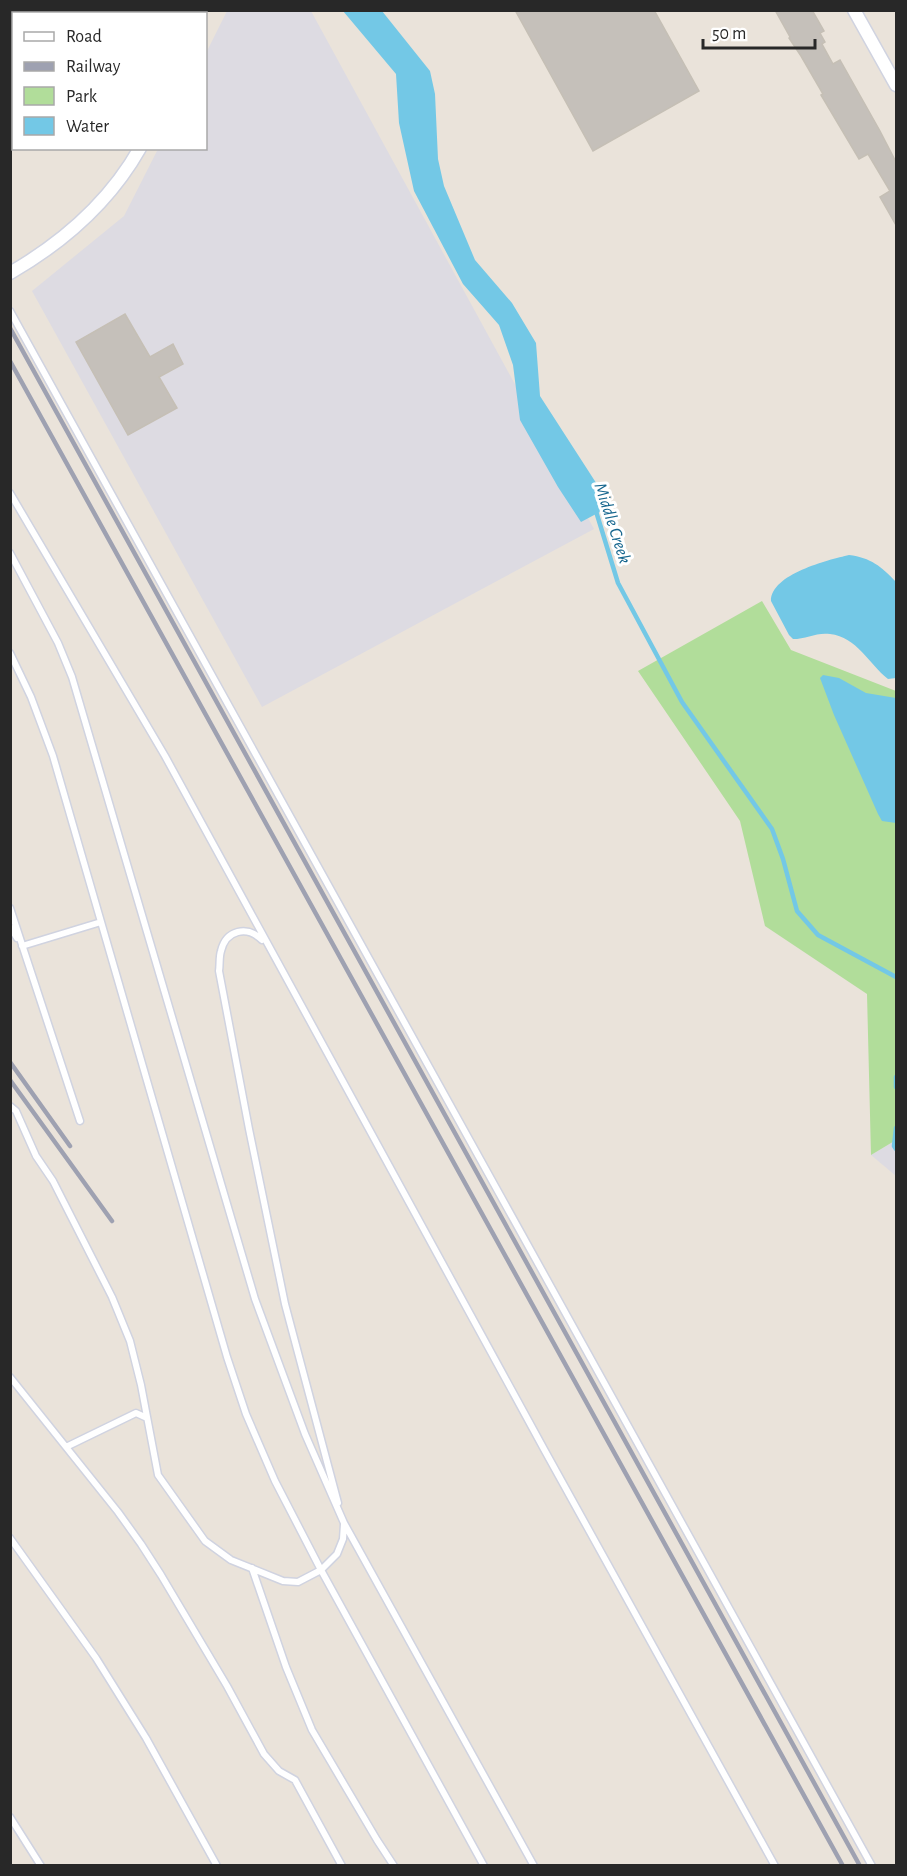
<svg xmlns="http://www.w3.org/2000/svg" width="907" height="1876" font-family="'Alegreya Sans',sans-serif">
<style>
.industrial{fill:#dddbe2}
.green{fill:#b1dd9a}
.water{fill:#73c8e6}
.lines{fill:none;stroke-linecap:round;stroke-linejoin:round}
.stream{stroke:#73c8e6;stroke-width:4.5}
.building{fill:#c5c0ba;stroke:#c5bfb5;stroke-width:1.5}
.lane-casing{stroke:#d0d3e0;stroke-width:9}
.street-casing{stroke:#d0d3e0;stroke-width:15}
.highway-casing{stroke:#c3c3c3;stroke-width:26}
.lane{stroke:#fff;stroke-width:6}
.street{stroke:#fff;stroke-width:12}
.highway{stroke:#f39d5c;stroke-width:22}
.rail{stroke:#9ea1b1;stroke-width:4.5}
.labels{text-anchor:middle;stroke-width:6;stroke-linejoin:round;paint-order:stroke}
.water-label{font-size:18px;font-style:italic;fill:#16668e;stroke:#fff}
</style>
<rect width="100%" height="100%" fill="#eae3da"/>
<path class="industrial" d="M227,11H311L594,529L262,707L32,291L124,216L158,149L206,148V53Z
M896,1140V1176L871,1155Z"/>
<path class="green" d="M762,601L791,650L896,691V1140L871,1155L867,994L765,926L740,821L638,671Z"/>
<path class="water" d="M343,11H382L430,71L435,94L438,159L444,186L475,260L512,303L536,343L540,396L611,506L581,522L558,487L520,420L513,365L499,325L463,284L414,191L399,123L396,74Z
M849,555C871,558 881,566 896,582V678L888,679C869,664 857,637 830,634C817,632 806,639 793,639L789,635L771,601C771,574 828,560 849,555Z
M823,675L839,678L866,693L896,698V823L882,821L878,814L834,715L820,678Z"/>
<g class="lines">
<path class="stream" d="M595,508L618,583L682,702L772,829L783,859L797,911L818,935L896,977
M896,1077V1087
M896,1128L894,1146L896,1149"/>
</g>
<path class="building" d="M515,10H654L699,91L593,151Z
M775,10H812L824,31L820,33L825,42L822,44L833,64L840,60L880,131L897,164V227L880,197L890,191L868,154L859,159L821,95L823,94L801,56L789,38L790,37Z
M125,314L150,357L173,344L183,364L159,377L177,408L128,435L76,342Z"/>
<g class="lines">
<g class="lane-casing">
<path id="lane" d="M10,311L872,1866
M10,493L165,756L545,1451L775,1866
M10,553L58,643L72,677L255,1299L305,1434L344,1523L534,1866
M10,653L31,697L53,756L227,1357L246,1414L275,1481L321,1570L484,1866
M10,908L80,1121
M10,927L17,938
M262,940C247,925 226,930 221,951C219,957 220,965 219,971L249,1129L285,1304L338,1503
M22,946L101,922
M10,1106L16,1111L36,1156L53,1181L112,1297L130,1341L141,1385L158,1475L205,1541L231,1560L283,1581L298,1582L321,1570L337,1554L343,1539L344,1524
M10,1377L118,1512L141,1544L161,1575L227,1686L264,1754L279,1771L295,1780L342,1866
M66,1447L136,1413L147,1418
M10,1538L96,1658L146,1738L217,1866
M252,1568L286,1667L312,1730L377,1840L394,1866
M10,1817L41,1866"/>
</g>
<g class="street-casing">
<path id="street" d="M854,10L896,85
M198,14L199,10
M10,273C62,243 110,201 140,148"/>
</g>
<g class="highway-casing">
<path id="highway" d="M33,14L35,10
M82,14L84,10
M10,47L14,43
M10,122L14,117"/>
</g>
<use href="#lane" class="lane"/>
<use href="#street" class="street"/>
<use href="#highway" class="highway"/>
<path class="rail" d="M10,328L860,1866
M10,361L843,1866
M10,1062L70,1146
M10,1080L112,1221"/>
</g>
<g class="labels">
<g class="water-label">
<text transform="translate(613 523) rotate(72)" y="6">Middle Creek</text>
</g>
</g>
<rect width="907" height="1876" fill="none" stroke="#282828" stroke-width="24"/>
<rect x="12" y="12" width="195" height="138" fill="#ffffff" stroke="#a9a9a9" stroke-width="1.5"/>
<rect x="24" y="32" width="30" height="9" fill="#ffffff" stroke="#a9a9a9" stroke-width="1.5"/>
<text x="66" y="42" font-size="18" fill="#282828">Road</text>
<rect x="24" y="62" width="30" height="9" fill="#9ea1b1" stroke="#a9a9a9" stroke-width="1.5"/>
<text x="66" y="72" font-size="18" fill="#282828">Railway</text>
<rect x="24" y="87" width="30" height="18" fill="#b1dd9a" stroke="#a9a9a9" stroke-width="1.5"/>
<text x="66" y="102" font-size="18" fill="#282828">Park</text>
<rect x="24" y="117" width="30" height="18" fill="#73c8e6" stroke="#a9a9a9" stroke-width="1.5"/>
<text x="66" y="132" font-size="18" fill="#282828">Water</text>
<path d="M703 39v9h112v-9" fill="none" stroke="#282828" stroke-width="3"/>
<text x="712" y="39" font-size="18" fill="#282828" stroke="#ffffff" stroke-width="4.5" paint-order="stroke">50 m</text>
</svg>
